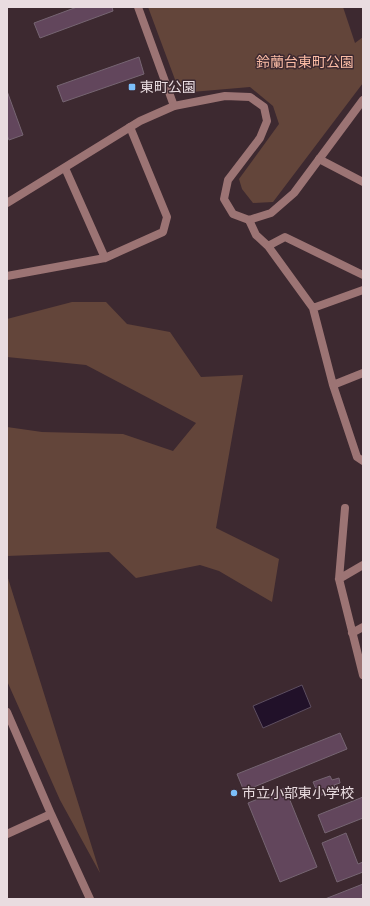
<svg xmlns="http://www.w3.org/2000/svg" width="370" height="906" font-family="'Open Sans','Noto Sans JP',sans-serif">
<style>
.green{fill:#63453a}
.water{fill:#211129;stroke:#5d4e60}
.building{fill:#62465c;stroke:#766572}
.lines{fill:none;stroke-linecap:round;stroke-linejoin:round}
.minor{stroke:#9c7474;stroke-width:8}
.tertiary{stroke:#9c7474;stroke-width:8}
.poi-dot{fill:#7cbef9;stroke:#3d2930;stroke-width:1.5}
.labels{text-anchor:middle;stroke-width:3;stroke-linejoin:round;paint-order:stroke}
.park-label{font-size:14px;fill:#fbbca5;stroke:#3d2930}
.poi-label{font-size:14px;fill:#e9dce0;stroke:#3d2930;text-anchor:start}
</style>
<rect width="100%" height="100%" fill="#3d2930"/>
<path class="green" d="M148,7H343L355,43L363,37V83L273,202L253,203L242,189L239,179L279,124L273,106L250,87L180,93Z
M72,302H106L127,324L170,332L201,377L243,375L216,528L279,559L272,602L219,571L200,565L136,578L109,552L7,556V427L42,432L123,434L173,451L196,423L86,365L7,357V319Z
M7,575L100,873L60,800L7,681Z"/>
<path class="water" d="M302,685L311,707L263,728L253,706Z"/>
<path class="building" d="M77,7H112L113,11L40,38L34,23Z
M139,57L144,74L63,102L57,86Z
M7,91L23,135L9,140L7,135Z
M340,733L347,749L244,791L237,774Z
M330,776L332,780L339,778L340,783L334,785L335,790L319,796L313,782Z
M285,788L317,867L280,882L248,803Z
M363,797V818L325,833L318,815Z
M346,833L358,864L363,862V872L337,882L322,843Z
M363,884V899H325Z"/>
<g class="lines">
<path class="minor" d="M138,7L174,106
M319,159L363,182
M65,168L105,258
M249,220L256,235L268,246L313,308L333,385L357,457L363,461
M268,246L285,237L363,275
M7,276L105,258L163,232L167,217L130,127
M313,308L363,290
M333,385L363,373
M345,508L339,579L363,675
M339,579L363,565
M352,633L363,627
M7,712L51,814L90,899
M7,834L51,814"/>
<path class="tertiary" d="M7,203L140,121L174,106L225,96L250,97L264,107L267,121L260,138L228,180L224,199L233,214L249,220L271,213L294,193L363,100"/>
</g>
<g class="poi-dot">
<rect x="128" y="83" width="8" height="8" rx="2"/>
<circle cx="234" cy="793" r="4"/>
</g>
<g class="labels">
<g class="park-label">
<text x="305" y="67">鈴蘭台東町公園</text>
</g>
<g class="poi-label">
<text x="140" y="92">東町公園</text>
<text x="242" y="798">市立小部東小学校</text>
</g>
</g>
<rect width="370" height="906" fill="none" stroke="#e9dce0" stroke-width="16"/>
</svg>
